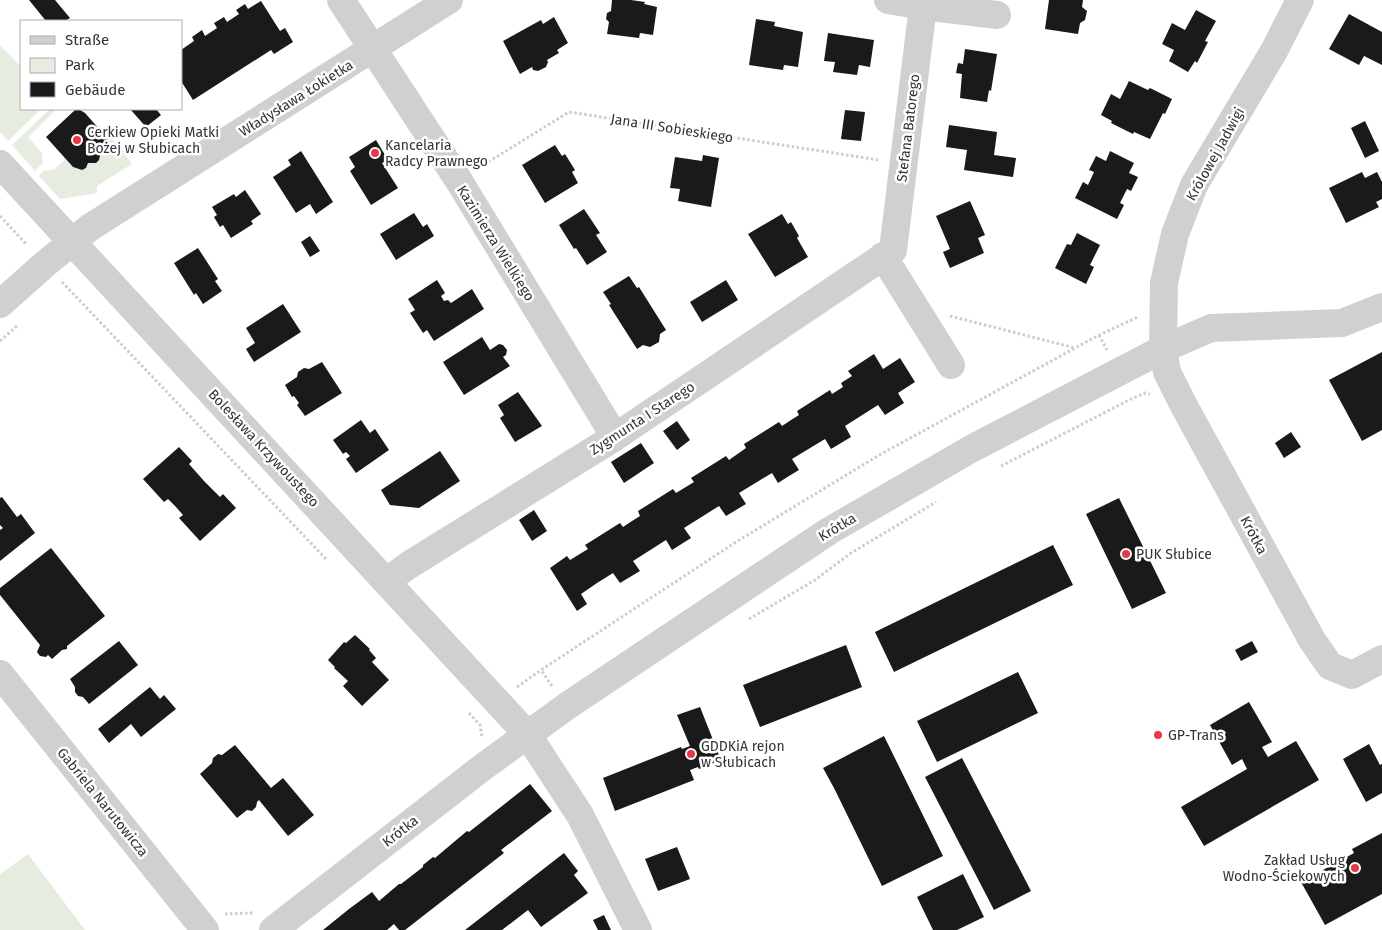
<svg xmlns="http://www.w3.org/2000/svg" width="1382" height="930" font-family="'Fira Sans',sans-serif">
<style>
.green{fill:#e6ecdf}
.building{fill:#1a1a1a}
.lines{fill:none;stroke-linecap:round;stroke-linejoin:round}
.path{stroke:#cdcdcd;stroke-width:3;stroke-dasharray:2.5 2.5;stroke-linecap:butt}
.minor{stroke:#d0d0d0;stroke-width:28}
.poi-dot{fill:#e63946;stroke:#fff;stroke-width:2}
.labels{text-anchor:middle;stroke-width:5;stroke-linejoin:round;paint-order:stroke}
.street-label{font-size:14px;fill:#333;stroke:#fff}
.poi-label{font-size:14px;fill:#333;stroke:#fff;text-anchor:start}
</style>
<rect width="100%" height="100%" fill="#fff"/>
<path class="green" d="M0,45L21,67V109H41L8,141L0,132Z
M50,109H57L28,137L42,153L43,163L35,171L12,145Z
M109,135L132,164L97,186V193L60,199L39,176L43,171L55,169L65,159C71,165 76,171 86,169L88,163H95L99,160L101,151L106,149L108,147L106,137Z
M28,854L85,930H0V874Z"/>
<path class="building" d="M29,0H55L70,18L65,21H46Z
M612,0H631L645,2L644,4L657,7L653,35L640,33L639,38L607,34L609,22L606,19L607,13L611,11Z
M1049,0H1083L1082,7L1087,11L1085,20L1080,23L1078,34L1045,29Z
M261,1L280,31L285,28L293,42L274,54L271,50L193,100L181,81V50L194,41L192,37L202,30L205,36L217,28L214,23L224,17L227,22L239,14L236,10L245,4L248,9Z
M1196,10L1216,21L1205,41L1208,42L1197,63L1195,61L1188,72L1169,61L1174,50L1162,44L1172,23L1185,30Z
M1349,14L1382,32V65L1364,56L1359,65L1329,49Z
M554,17L568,43L557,50L559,53L547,60L548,62L546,67L538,71L533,70L532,67L520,74L503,41L541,20L543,24Z
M756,19L775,22L774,26L803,32L798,67L784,65L783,70L749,65Z
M828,33L874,40L870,67L859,65L857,75L833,72L835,62L824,61Z
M965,49L997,54L991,91L989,90L987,102L960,98L962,74L956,73L958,63L963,64Z
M1129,81L1148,90L1150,88L1172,99L1165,114L1163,113L1150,139L1134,132L1133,134L1111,123L1112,121L1101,115L1111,94L1120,99Z
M73,109H81L80,110L85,113L108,139L106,140L108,147L106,149L101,151L99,160L96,163H88L86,168L82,170L73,167L46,137L75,110Z
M130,109H156L161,115L146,127Z
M845,110L865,112L861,141L841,139Z
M1365,121L1379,151L1365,158L1351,128Z
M949,125L997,132L994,155L1016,158L1013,177L964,170L967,150L946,147Z
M376,140L388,160L382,163L398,188L371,205L350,171L355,167L349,157Z
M555,145L562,156L565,154L575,170L572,172L578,183L545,203L522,165Z
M301,151L333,202L316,214L310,204L296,213L273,177L291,165L288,160Z
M1110,151L1134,163L1129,173L1138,177L1131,191L1127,189L1120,203L1124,205L1117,219L1075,198L1083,182L1088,185L1094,172L1089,170L1096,156L1106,161Z
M703,155L719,158L711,207L678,201L680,189L670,188L675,157L702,161Z
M1362,172L1365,178L1377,172L1382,182V199L1376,202L1379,207L1346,223L1329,188Z
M245,190L261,214L251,221L253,224L231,238L223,225L220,227L214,217L217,215L212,207L234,194L236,197Z
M970,201L985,235L978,238L984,253L950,268L943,252L950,249L936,216Z
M584,209L600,233L596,235L607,252L587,265L576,248L574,249L559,225Z
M414,213L423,227L427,224L434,236L396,260L380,234Z
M782,214L788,224L791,222L799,236L797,238L808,257L775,277L748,234Z
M1077,233L1100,245L1090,265L1094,267L1086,284L1055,268L1067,244L1071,245Z
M310,236L320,251L310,257L301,242Z
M198,248L218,279L215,281L222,291L203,304L196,293L194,295L174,263Z
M629,276L637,288L639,287L666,330L660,334L659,342L650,347L643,345L637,349L609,305L611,304L603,292Z
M437,280L445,293L441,296L444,301L448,300L451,303L472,289L484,309L434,341L427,330L423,333L410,313L415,310L408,299Z
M726,280L738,300L702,322L690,302Z
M283,304L301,332L254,362L246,349L255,343L246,328Z
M482,337L490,350L499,344L503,345L507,350L506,355L503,357L510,366L464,395L443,362Z
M1382,352V430L1362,441L1329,380Z
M874,354L883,369L900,358L915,382L898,393L904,403L885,415L878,405L845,426L851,437L831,449L825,439L792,459L799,470L789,476L778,483L772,473L739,493L746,504L726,516L719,506L684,528L691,538L672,550L666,540L633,561L640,571L620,583L613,573L597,583L581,594L587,604L577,611L550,568L567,556L570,560L588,549L585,545L620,523L623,527L632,521L640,516L638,511L673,489L676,493L694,482L691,478L726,456L729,460L746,448L744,444L779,422L782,426L791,420L799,415L797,411L830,390L832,394L843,387L841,383L852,376L848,371Z
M322,362L342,393L305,416L297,405L299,403L294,396L292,397L285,385L297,377L298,372L304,368L309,369Z
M518,392L542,426L515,442L500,418L504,415L498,405Z
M361,420L370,433L375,429L389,450L356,473L346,459L350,456L346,452L343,454L333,440Z
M677,421L690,440L677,450L663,431Z
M1291,432L1301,447L1284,458L1275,443Z
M641,443L654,463L624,483L611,462Z
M179,447L192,461L189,464L204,481L220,497L223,494L236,508L200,541L179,518L183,515L176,507L168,499L164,502L143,479Z
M440,451L460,481L419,508L390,505L381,490Z
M2,497L17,517L21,514L35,533L0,561V530L3,528L0,525V498Z
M1119,498L1166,593L1132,609L1086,514Z
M534,510L547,531L532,541L519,520Z
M1053,545L1073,585L894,672L875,632Z
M51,548L105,616L67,646V649L62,650L52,659L48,655L46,657L40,656L37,652L40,645L0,595V588Z
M355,635L370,649L369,650L376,658L372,662L389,680L362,706L343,686L348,681L334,668L335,667L328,660L344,642L346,643Z
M119,641L138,665L89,704L83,697L78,696L75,692V687L70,679Z
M1252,641L1258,652L1241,661L1235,650Z
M846,645L862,687L760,727L743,685Z
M1018,672L1038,713L937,762L917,721Z
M150,687L160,699L164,695L176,709L141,737L131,724L109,743L98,729Z
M1249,702L1272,742L1262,747L1268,757L1296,741L1319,780L1204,846L1181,807L1247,769L1242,759L1232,765L1210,725Z
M700,707L721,760L699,769L698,767L690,770L694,780L615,811L603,778L681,747L682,749L690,746L677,715Z
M884,736L943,856L882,886L834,788L823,768Z
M1369,744L1380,765L1382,764V793L1366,802L1343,759Z
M235,745L271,788L283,778L314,815L288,836L259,800L257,802L256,807L252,811L247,810L237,818L200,774L212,763L213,758L218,754L222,755Z
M962,758L1031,891L994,910L925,777Z
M530,784L552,811L501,850L504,853L405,930H399L394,924L387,930H323L349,909L372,892L379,901L399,884H401L423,867V865L433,857L435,858L467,831L469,832Z
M1382,833V894L1325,925L1301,882L1354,853L1352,849Z
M677,847L690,879L658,891L645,859Z
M564,853L578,871L574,875L588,893L541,927L528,910L502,930H465Z
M963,874L984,917L957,930H933L917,897Z
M604,915L611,930H598L593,920Z"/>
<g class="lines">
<path class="path" d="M480,167L569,112L879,160
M0,216L27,245
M62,282L327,560
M950,316L1075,348
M1099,335L1107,350
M0,341L17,326
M1001,466L1131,399L1145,393L1150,394
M749,619L815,580L851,553L936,502
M552,686L541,670L736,542L881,454L1099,335L1138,317
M517,687L541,670
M469,713L480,725L482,737
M225,914L251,913L254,912"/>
<path class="minor" d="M341,0L459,181L615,437
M888,0L923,6L997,15
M1300,0L1274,51L1194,185L1175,234L1164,283L1163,349L1167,372L1183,404L1312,640L1330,666L1352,675L1382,659
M0,164L527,734L580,815L638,930
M883,256L951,365
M0,304L45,264L89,228L449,0
M387,581L409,565L615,437L893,250L923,6
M0,674L205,930
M273,930L483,767L567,706L829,531L971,449L1163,349L1211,328L1342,323L1382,307"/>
</g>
<g class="poi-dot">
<circle cx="77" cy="140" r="5"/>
<circle cx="375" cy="153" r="5"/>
<circle cx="1126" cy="554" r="5"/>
<circle cx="1158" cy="735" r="5"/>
<circle cx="691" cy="754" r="5"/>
<circle cx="1355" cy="868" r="5"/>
</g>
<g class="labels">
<g class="street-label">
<text transform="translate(296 98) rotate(-32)" y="5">Władysława Łokietka</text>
<text transform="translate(672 128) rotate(9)" y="5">Jana III Sobieskiego</text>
<text transform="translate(908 128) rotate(-83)" y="5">Stefana Batorego</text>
<text transform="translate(1215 154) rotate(-61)" y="5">Królowej Jadwigi</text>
<text transform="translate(496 243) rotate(58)" y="5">Kazimierza Wielkiego</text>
<text transform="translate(642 418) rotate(-33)" y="5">Zygmunta I Starego</text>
<text transform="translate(264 448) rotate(47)" y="5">Bolesława Krzywoustego</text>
<text transform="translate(837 527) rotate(-31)" y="5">Krótka</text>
<text transform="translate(1254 535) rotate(62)" y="5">Krótka</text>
<text transform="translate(103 802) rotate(51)" y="5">Gabriela Narutowicza</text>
<text transform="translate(400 831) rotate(-38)" y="5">Krótka</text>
</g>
<g class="poi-label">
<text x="87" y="137">Cerkiew Opieki Matki<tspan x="87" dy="16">Bożej w Słubicach</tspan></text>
<text x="385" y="150">Kancelaria<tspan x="385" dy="16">Radcy Prawnego</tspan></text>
<text x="1136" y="559">PUK Słubice</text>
<text x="1168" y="740">GP-Trans</text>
<text x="701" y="751">GDDKiA rejon<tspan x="701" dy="16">w Słubicach</tspan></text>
<text x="1345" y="865" text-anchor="end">Zakład Usług<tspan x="1345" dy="16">Wodno-Ściekowych</tspan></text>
</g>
</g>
<rect x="20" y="20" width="162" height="90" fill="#ffffff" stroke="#adadad"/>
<rect x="30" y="36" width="25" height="8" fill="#d0d0d0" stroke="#adadad"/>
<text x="65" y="45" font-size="15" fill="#333333">Straße</text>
<rect x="30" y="58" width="25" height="15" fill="#e6ecdf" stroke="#adadad"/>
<text x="65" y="70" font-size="15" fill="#333333">Park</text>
<rect x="30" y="82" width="25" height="15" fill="#1a1a1a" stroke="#adadad"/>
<text x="65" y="95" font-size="15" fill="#333333">Gebäude</text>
</svg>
